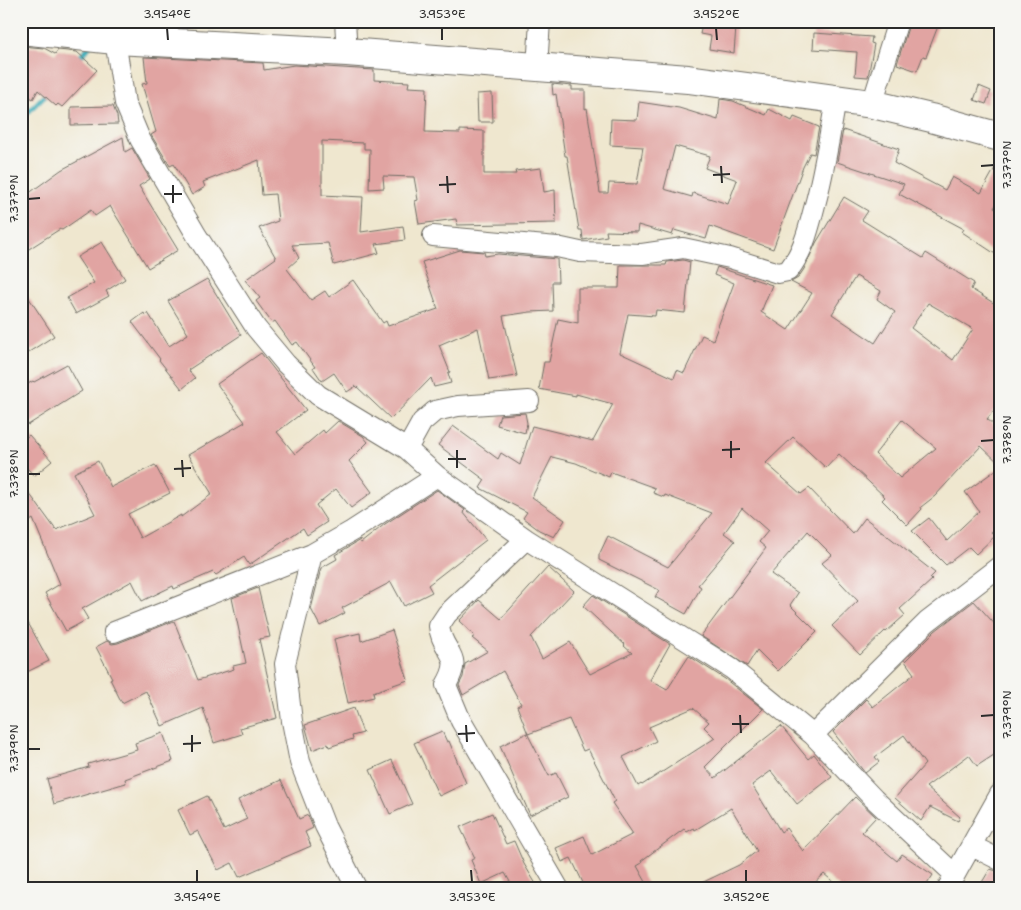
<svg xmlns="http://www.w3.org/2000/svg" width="1021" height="910" font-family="'Shantell Sans',sans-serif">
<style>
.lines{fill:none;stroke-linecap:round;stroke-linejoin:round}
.stream{stroke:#3aaab7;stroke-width:5}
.building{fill:#e1a4a2;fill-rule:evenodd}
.street-casing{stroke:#706d64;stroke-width:22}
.secondary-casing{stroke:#706d64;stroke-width:30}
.street{stroke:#fff;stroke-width:20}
.secondary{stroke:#fff;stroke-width:28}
.ticks{fill:none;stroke:#2b2b2b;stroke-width:2}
.neatline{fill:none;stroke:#2b2b2b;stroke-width:2}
.ticks-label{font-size:12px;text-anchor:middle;fill:#2b2b2b}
</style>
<rect width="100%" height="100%" fill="#f6f6f2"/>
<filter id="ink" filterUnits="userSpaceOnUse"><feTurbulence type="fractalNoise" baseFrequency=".02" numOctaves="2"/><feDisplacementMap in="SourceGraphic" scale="10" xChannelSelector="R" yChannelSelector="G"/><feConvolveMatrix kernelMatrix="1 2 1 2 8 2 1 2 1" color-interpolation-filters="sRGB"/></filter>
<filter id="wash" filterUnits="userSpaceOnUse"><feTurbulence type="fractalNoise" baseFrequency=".0096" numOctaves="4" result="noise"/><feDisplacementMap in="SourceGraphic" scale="20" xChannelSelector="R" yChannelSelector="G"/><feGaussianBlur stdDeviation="1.12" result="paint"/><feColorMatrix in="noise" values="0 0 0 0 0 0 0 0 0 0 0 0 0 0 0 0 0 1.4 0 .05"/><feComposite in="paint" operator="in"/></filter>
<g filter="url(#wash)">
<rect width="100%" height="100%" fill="#efe7cf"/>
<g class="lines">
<path class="stream" d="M104,30L112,21
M77,60L90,46
M21,119L48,92"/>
</g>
<g id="blocks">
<path class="building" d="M703,21L736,27L734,53L709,49L711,36L700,34Z
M910,21H940L926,57L923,56L917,71L897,64Z
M814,33L872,37L871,43L874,44L868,77L855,76L857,52L813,49Z
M21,46L44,48L55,54L58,50L77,52L97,70L62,107L58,104L56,106L38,90L33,99L30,97L21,106Z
M144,57L263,63L264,70L294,65L374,70V80L409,82L408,87L427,88L425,132L460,133V130L484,131V174H516L515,171L541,168L544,192L555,190L556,223L457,225L456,219L419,224L415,201L418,200L414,177L383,176L384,188L369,189L370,149H364V143L322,141V195L363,197L361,232L403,226L405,240L376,244L379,253L334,265L328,243L292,245L299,258L287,269L311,300L325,291L329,297L353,280L383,323L386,321L388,326L438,309L422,262L460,250L484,252L485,256L498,254L557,259L558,282H552L553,311L530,312L503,316L517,376L489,380L478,328L439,345L450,372L448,373L451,383L434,387L431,378L391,419L356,386L347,392L334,373L322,381L313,368L315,367L297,342L292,345L275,321L272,323L256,301L260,298L245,280L276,258L259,228L278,221L275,194L262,195L259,160L203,182L205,187L192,195L174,164L170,166L151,135L156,132L142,84L147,83Z
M552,84L572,86V90H585V109L587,108L600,193H608L609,183L637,184L643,147L610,145L611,119L637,120L639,102L679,108L718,120L720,99L733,101L766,115L769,109L792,121L794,117L819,127L814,154L810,153L803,167L773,249L710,226L706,239L674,230L672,235L638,225L637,232L606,231L607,236L583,240L582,230H579L567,156H565L556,94L553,95ZM675,146L710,156L705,168L737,180L728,204L693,193L692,197L664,189Z
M979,86L991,91L986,104L974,100Z
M492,93L493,122H478L477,94Z
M113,106L117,116L118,124L71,125V107Z
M843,130L899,149L894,163L945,190L952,177L981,193L1000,159V198L994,208L1000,211V257L962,232L964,229L899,194L904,184L837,162Z
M123,137L125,152L132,148L150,179L139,186L178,250L148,268L110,206L95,216L91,210L62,230L60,229L21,254V199L61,170Z
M844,197L868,211L862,220L923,258L926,253L974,283L971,289L1000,307V403L987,419L1000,430V464L981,446L935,496L921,507L922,509L907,525L882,500L885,497L839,454L826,468L793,437L766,463L801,494L809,488L853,534L865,518L935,573L930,578L932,580L900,609L905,615L886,632L885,631L860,655L832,626L858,601L822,563L832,555L808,531L771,574L798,593L790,605L817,632L778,671L757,650L747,666L701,636L766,548L759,542L768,531L742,508L724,533L735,541L698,585L701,587L686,614L655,597L659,590L599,560V555L608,536L668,567L712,513L665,495L664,497L653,493L655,488L611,472L609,477L576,463L552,457L532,497L565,520L554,537L539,530L523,518L527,512L480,488L485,480L438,445L453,426L498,459L501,453L520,465L532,426L593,441L613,404L576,394V396L539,389L544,362H549L558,319L578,323V288H619L620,265H666L667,262L683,260L690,262L685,313L656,310L655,316L628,314L620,353L674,378L677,370L684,373L702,335L713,340L734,283L714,275L717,267L772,285L761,312L788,330L812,293L791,282L798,278L804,269L816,243ZM856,276L881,291L877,299L895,312L875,343L832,314ZM928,303L973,329L953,360L911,328ZM902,420L936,448L900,478L875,454Z
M102,242L125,279L106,291L109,296L76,314L67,298L94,283L77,257Z
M207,279L241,335L188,370L195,378L182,389L159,360L160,359L132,322L144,313L145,315L148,313L169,346L188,334L168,301Z
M21,286L54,336L21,357Z
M261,353L306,410L277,432L295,454L323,430L325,433L338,421L363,436L368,442L349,461L372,492L351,508L336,489L316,505L327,522L307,535L303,528L249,565L244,557L216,575L213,572L174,589L173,586L142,601L132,581L82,609L88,619L66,631L45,593L60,584L33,519L21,527V482L56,530L95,514L74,473L98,461L111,487L155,465L170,493L128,514L140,538L181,515V517L212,494L188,455L245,422L217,384Z
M67,364L82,391L28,425L21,414V388L33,381L34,382Z
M525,413L527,423L525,433L497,425L500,415Z
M29,435L52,461L34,476L21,461V442Z
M1000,467V525L991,532L995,536L976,554L969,547L946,565L912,531L929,518L947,541L979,511L965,492Z
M437,490L465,510L463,512L486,540L428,585L432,592L404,606L391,582L342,608L345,613L320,626L311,609L321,568L337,559L335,555L360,540L361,543L385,524Z
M548,567L574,591L531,637L542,659L570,642L590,674L632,653L624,646L625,645L583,606L593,595L670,644L650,680L667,690L689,656L725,679L763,709L705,767L715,778L781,726L808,759L814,754L832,777L797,804L771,771L752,785L781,832L786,828L803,851L855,797L876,817L862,832L897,861L902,854L933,875L924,889H842L824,874L808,889H689L739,865L757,851L731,808L695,830L694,828L687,832L684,829L641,861L642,863L637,866L650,889H586L571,858L562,862L556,848L584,836L592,855L633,834L612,803L615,801L588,749L583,751L569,719L528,734L517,706L521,704L503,671L463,695L459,685L463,677L465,664L488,651L472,638L475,636L459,621L479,600L501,619ZM693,708L709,722L704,727L715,738L642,785L641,784L638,786L623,757L656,741L649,727Z
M258,588L270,637L259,639L277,718L240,728L242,734L214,743L203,708L162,726L146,691L122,703L110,679L112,678L96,647L107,641L112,644L118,643L174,621L198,680L234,669L233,666L246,663L232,598Z
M974,601L1000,630V751L977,766L969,755L926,787L960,817L958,821L930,807L921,821L895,798L925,764L904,735L875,757L879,762L865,773L833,732L866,699L873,707L914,674L905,661L935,631Z
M21,610L49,661L27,672L21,661Z
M392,630L408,680L373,692L374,697L348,703L334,639L360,633L361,641Z
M354,708L363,733L352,736L353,739L329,747L328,744L312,750L305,725Z
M442,731L447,742L449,741L466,783L439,796L414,743Z
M163,733L173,761L125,779L126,783L54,804L47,779L89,767L88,764L137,750L135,743Z
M527,733L549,776L556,773L568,797L530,815L500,746Z
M392,760L412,804L390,814L370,770Z
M281,780L299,819L308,815L313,828L305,832L311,846L239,877L232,863L218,870L198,831L190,835L178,810L207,796L224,830L247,819L238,800Z
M492,813L506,844L514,841L524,864L539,889H514L505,873L481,884L471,860L475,858L460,827Z
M990,869L1000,872V889H978Z"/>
</g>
</g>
<g filter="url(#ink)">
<use href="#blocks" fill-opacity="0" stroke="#706d64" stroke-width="1"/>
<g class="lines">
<g class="street-casing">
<path id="street" d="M345,21L347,52
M115,40L125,103L140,139L197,236L256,328L286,364L318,395L407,449L437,476L526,539L732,669L813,735L874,799L954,874
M537,68L540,21
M872,104L898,21
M433,236L557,247L580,252L642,254L683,248L730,258L778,273L788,271C805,249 809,227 816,201C825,167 830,134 836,99
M407,449L422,422L435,411L458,406L529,401
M526,539L447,614L439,626C442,655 465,652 446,685L461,721L559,889
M312,554L285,664L292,721L300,762L325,826L357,889
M114,632L312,554L352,531L437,476
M813,735L927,622L1000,566
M972,846L1000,860
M947,889L1000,794"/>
</g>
<g class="secondary-casing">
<path id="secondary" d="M21,30L115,40L347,52L688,79L872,104L931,118L1000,137"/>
</g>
<use href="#street" class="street"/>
<use href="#secondary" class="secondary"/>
</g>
</g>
<path class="ticks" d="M167,28L168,40M442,28V40M716,28L717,40M721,166L722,183M981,166L994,165M713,175L730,174M447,176L448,193M173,185V203M439,185L456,184M164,194H182M28,199L40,198M731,441V458M981,441L994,440M457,450V468M722,450L740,449M448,459H466M182,460L183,477M174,469L191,468M28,474H40M740,715L741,733M981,716L994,715M732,724H749M466,725L467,742M458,734L475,733M192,735V752M183,744L201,743M28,749H40M197,870V882M471,870L472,882M746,870V882"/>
<rect width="1021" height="910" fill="none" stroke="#f6f6f2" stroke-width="55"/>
<rect x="28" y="28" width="966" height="854" class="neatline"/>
<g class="ticks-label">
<text x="167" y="18">3.954°E</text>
<text x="442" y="18">3.953°E</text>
<text x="716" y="18">3.952°E</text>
<text transform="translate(1007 165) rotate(-90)" y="4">7.377°N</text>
<text transform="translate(14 199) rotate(-90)" y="4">7.377°N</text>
<text transform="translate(1007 440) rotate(-90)" y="4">7.378°N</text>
<text transform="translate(14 474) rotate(-90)" y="4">7.378°N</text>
<text transform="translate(1007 715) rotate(-90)" y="4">7.379°N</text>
<text transform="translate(14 749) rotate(-90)" y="4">7.379°N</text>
<text x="197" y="901">3.954°E</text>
<text x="472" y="901">3.953°E</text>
<text x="746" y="901">3.952°E</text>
</g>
</svg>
